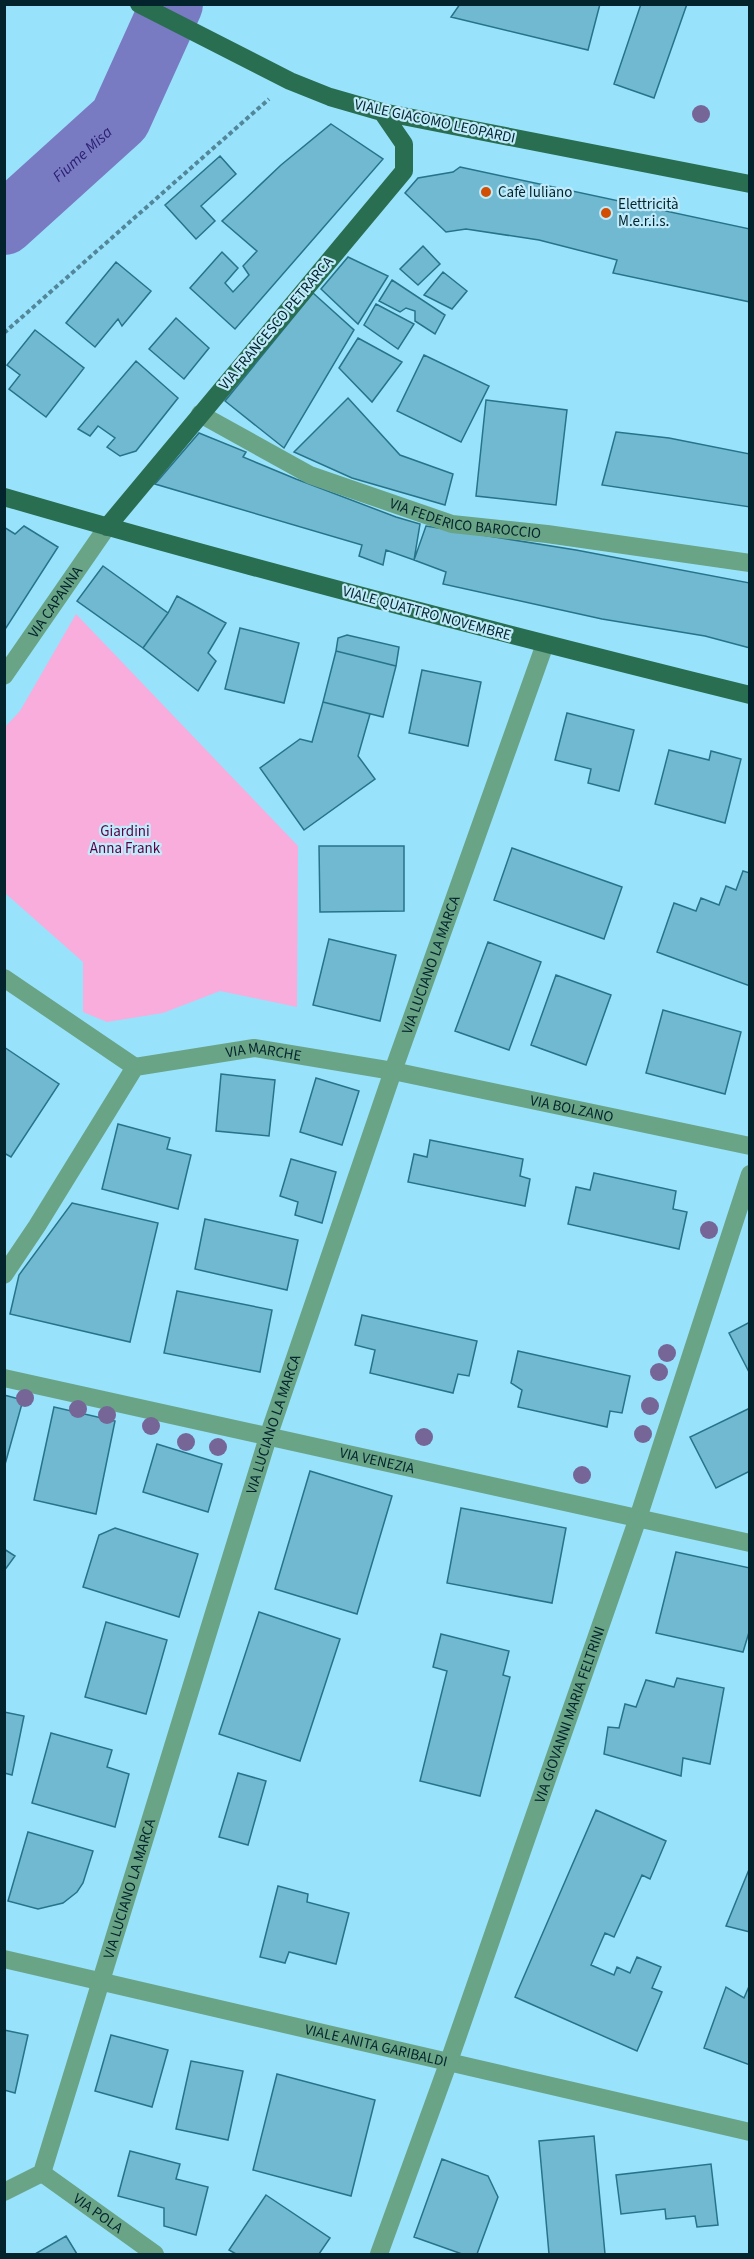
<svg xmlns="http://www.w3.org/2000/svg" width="754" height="2259" font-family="'Source Sans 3',sans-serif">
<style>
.green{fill:#f8addc}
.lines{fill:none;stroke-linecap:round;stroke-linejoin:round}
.river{stroke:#797bc2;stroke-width:62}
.building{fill:#70b9d1;stroke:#27738a;stroke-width:1.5}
.path{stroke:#518799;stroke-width:4;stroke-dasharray:4.5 3;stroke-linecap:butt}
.minor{stroke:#69a486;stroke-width:18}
.major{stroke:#296e50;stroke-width:18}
.tree{fill:#766697}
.poi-dot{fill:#d24e03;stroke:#c0ebfa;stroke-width:2}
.labels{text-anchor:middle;stroke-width:4.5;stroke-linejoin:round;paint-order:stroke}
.street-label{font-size:15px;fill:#04242d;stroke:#c0ebfa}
.poi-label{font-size:15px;fill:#04242d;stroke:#c0ebfa;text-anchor:start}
.park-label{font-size:15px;fill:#5a0044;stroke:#c0ebfa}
.water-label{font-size:16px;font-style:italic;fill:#2b1e73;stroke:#c0ebfa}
</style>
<rect width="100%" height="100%" fill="#99e2fc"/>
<path class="green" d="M76,614L298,846L297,1007L220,991L163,1013L107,1022L83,1012V962L5,893V727L20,711Z"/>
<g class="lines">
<path class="river" id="s1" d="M4,224L120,119L172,4"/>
</g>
<path class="building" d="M460,4H600L588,50L451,17Z
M641,4H687L654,98L614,84Z
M331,124L383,159L235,329L190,288L222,252L238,268L225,283L233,292L249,275L243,266L257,251L222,221L281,165Z
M220,156L236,174L201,206L215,221L196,239L165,205Z
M460,167L750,229V302L613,273L617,260L539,240L466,229L446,232L405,193L418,178L453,172Z
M423,246L440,264L418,285L400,269Z
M348,257L388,276L358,324L321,289Z
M116,262L151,291L122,326L118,319L95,347L66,323Z
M443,272L467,291L452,309L424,295Z
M392,280L445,315L435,334L415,321V311L406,308L400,312L379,301Z
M313,293L354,330L284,448L225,401Z
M376,304L414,324L398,349L364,325Z
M176,318L209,348L184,379L149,349Z
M35,330L84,368L46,417L9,389L20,375L7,365Z
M358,338L402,362L372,402L339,368Z
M424,355L489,386L461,442L397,411Z
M136,361L178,398L136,451L120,456L107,447L115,438L98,426L90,436L78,429Z
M348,398L400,455L453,474L445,505L352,478L294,452Z
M486,400L567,410L556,505L476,496Z
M616,432L669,438L750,454V507L602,485Z
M199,433L246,452L243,457L296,479L396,517L420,524L414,560L386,550L383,565L359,556L362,545L155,484Z
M24,526L58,547L4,631V527L15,534Z
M426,526L576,550L750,583V648L705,636L602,619L443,584L446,572L414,560Z
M103,566L168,613L143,648L77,601Z
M177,596L226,623L208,653L216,661L198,691L143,648L168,613Z
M240,628L299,643L284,703L225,689Z
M347,635L399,647L396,666L336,651L338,638Z
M336,651L396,666L383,717L323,702Z
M422,670L481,682L468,746L409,733Z
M323,702L370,714L358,756L375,779L304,830L260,768L300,739L312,742Z
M567,713L634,730L619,791L588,783L591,769L555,760Z
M669,750L709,760L711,751L741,759L725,823L655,804Z
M319,846H404V911L320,912Z
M512,848L622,887L604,939L494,900Z
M743,871L750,873V986L657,952L674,903L696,911L701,898L719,905L726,886L736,890Z
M329,939L396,955L380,1021L313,1005Z
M488,942L541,962L509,1050L455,1031Z
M556,975L611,995L586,1065L531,1045Z
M663,1010L741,1032L725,1094L646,1073Z
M4,1047L59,1084L11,1157L4,1153Z
M221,1074L275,1080L269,1136L216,1131Z
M316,1078L359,1091L342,1145L300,1132Z
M118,1124L170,1138L167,1149L191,1155L178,1209L102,1189Z
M430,1140L523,1159L520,1176L530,1179L525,1206L408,1182L414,1154L427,1157Z
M291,1159L336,1172L322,1223L295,1215L298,1202L280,1196Z
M594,1173L676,1191L673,1209L687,1212L679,1249L568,1224L576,1187L590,1190Z
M72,1203L158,1223L130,1342L10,1314L19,1275Z
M205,1219L298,1240L287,1290L195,1269Z
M177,1291L272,1310L260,1372L164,1353Z
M362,1315L477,1341L469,1376L458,1374L453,1393L370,1373L375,1350L355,1345Z
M750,1322V1374L729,1333Z
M518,1351L630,1376L622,1413L610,1411L607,1427L518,1407L522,1390L511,1383Z
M4,1395L23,1400L4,1468Z
M54,1407L115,1421L96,1514L34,1500Z
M750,1408V1471L716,1488L690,1437Z
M157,1444L222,1464L208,1512L143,1492Z
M310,1471L392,1496L357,1614L275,1589Z
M461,1508L566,1528L552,1603L447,1583Z
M115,1528L198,1554L179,1617L83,1587L99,1535Z
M4,1549L15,1556L4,1571Z
M676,1552L750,1568V1629L743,1652L656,1633Z
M259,1612L340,1639L300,1761L219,1734Z
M106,1622L167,1640L146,1714L85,1697Z
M441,1634L509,1651L503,1675L510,1677L480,1796L420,1781L447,1671L433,1667Z
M677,1678L724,1688L710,1764L683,1758L681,1776L604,1754L608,1727L619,1728L625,1704L636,1707L646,1680L674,1687Z
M4,1712L24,1716L12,1775L4,1773Z
M51,1733L112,1750L107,1767L129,1774L115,1827L32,1803Z
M238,1773L266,1781L248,1845L219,1837Z
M596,1810L666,1841L650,1879L642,1875L614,1937L605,1933L591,1965L614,1975L617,1967L630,1973L637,1957L661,1967L652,1988L662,1992L637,2051L515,1997Z
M28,1832L93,1851L83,1883L77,1892L63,1903L38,1909L8,1901Z
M750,1867V1932L726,1926Z
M278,1886L308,1894L307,1902L349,1913L336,1964L289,1952L285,1963L260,1957Z
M750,1984V2065L704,2048L726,1987L744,1998Z
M4,2030L28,2035L15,2093L4,2090Z
M111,2035L168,2050L152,2107L95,2091Z
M191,2061L243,2071L228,2140L176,2129Z
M277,2074L375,2100L351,2196L253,2170Z
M594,2136L605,2254H549L539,2141Z
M130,2151L180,2164L176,2179L208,2187L196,2235L164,2226V2208L118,2196Z
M442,2159L488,2176L498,2197L477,2254H462L414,2237Z
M711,2164L718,2225L697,2227L695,2216L666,2219L665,2209L621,2214L616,2175Z
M266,2195L330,2238L319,2254H236L229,2250Z
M66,2236L77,2254H35Z"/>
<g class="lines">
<path class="path" d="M4,333L269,99"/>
<g class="minor">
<path id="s2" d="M200,414L310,475L452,524L547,534L750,563"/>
<path id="s3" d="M4,676L107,527"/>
<path d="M4,978L135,1067"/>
<path id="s4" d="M4,1275L37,1226L135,1067L254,1048L393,1071L750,1146"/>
<path id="s5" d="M4,1378L750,1543"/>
<path id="s6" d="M4,1959L750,2132"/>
<path id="s7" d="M42,2173L155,2254"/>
<path id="s8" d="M4,2192L42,2173L268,1437L393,1071L545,644"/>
<path id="s9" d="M379,2254L449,2061L638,1518L750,1174"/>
</g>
<path class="major" d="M139,4L290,81L330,97L382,112L750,184
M4,497C251,569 500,633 750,695
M107,527L404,171V144L382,112"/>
</g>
<g class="tree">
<circle cx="701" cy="114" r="9"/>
<circle cx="709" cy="1230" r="9"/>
<circle cx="667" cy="1353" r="9"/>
<circle cx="659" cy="1372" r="9"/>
<circle cx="25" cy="1398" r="9"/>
<circle cx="650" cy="1406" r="9"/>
<circle cx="78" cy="1409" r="9"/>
<circle cx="107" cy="1415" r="9"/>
<circle cx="151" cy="1426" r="9"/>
<circle cx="643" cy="1434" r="9"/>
<circle cx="424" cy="1437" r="9"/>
<circle cx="186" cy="1442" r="9"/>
<circle cx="218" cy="1447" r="9"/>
<circle cx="582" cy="1475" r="9"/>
</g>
<g class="poi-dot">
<circle cx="486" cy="192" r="6"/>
<circle cx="606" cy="213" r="6"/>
</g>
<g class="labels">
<g class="street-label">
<text transform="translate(435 121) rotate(12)" y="5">VIALE GIACOMO LEOPARDI</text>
<text transform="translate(276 323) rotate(-50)" y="5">VIA FRANCESCO PETRARCA</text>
<text dy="5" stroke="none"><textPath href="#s2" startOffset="288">VIA FEDERICO BAROCCIO</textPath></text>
<text dy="5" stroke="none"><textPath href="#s3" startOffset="90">VIA CAPANNA</textPath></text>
<text transform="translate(427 613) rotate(15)" y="5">VIALE QUATTRO NOVEMBRE</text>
<text dy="5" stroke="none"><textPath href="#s8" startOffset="1312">VIA LUCIANO LA MARCA</textPath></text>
<text dy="5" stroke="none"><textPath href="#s4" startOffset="376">VIA MARCHE</textPath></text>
<text dy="5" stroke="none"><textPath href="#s4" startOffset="690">VIA BOLZANO</textPath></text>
<text dy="5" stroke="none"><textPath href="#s8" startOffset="826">VIA LUCIANO LA MARCA</textPath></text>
<text dy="5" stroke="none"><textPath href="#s5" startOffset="382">VIA VENEZIA</textPath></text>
<text dy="5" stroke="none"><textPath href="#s9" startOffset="572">VIA GIOVANNI MARIA FELTRINI</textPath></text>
<text dy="5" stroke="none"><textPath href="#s8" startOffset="340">VIA LUCIANO LA MARCA</textPath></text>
<text dy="5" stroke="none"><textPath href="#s6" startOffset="382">VIALE ANITA GARIBALDI</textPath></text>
<text dy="5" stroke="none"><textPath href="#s7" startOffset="69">VIA POLA</textPath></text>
</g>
<g class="poi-label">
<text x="498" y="197">Cafè Iuliano</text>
<text x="618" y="209">Elettricità<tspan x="618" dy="17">M.e.r.i.s.</tspan></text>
</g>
<g class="park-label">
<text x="125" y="836">Giardini<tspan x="125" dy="17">Anna Frank</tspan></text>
</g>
<g class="water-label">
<text dy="6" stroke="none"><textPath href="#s1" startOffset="105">Fiume Misa</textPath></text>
</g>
</g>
<rect width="754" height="2259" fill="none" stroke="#04242d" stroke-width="12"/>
</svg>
